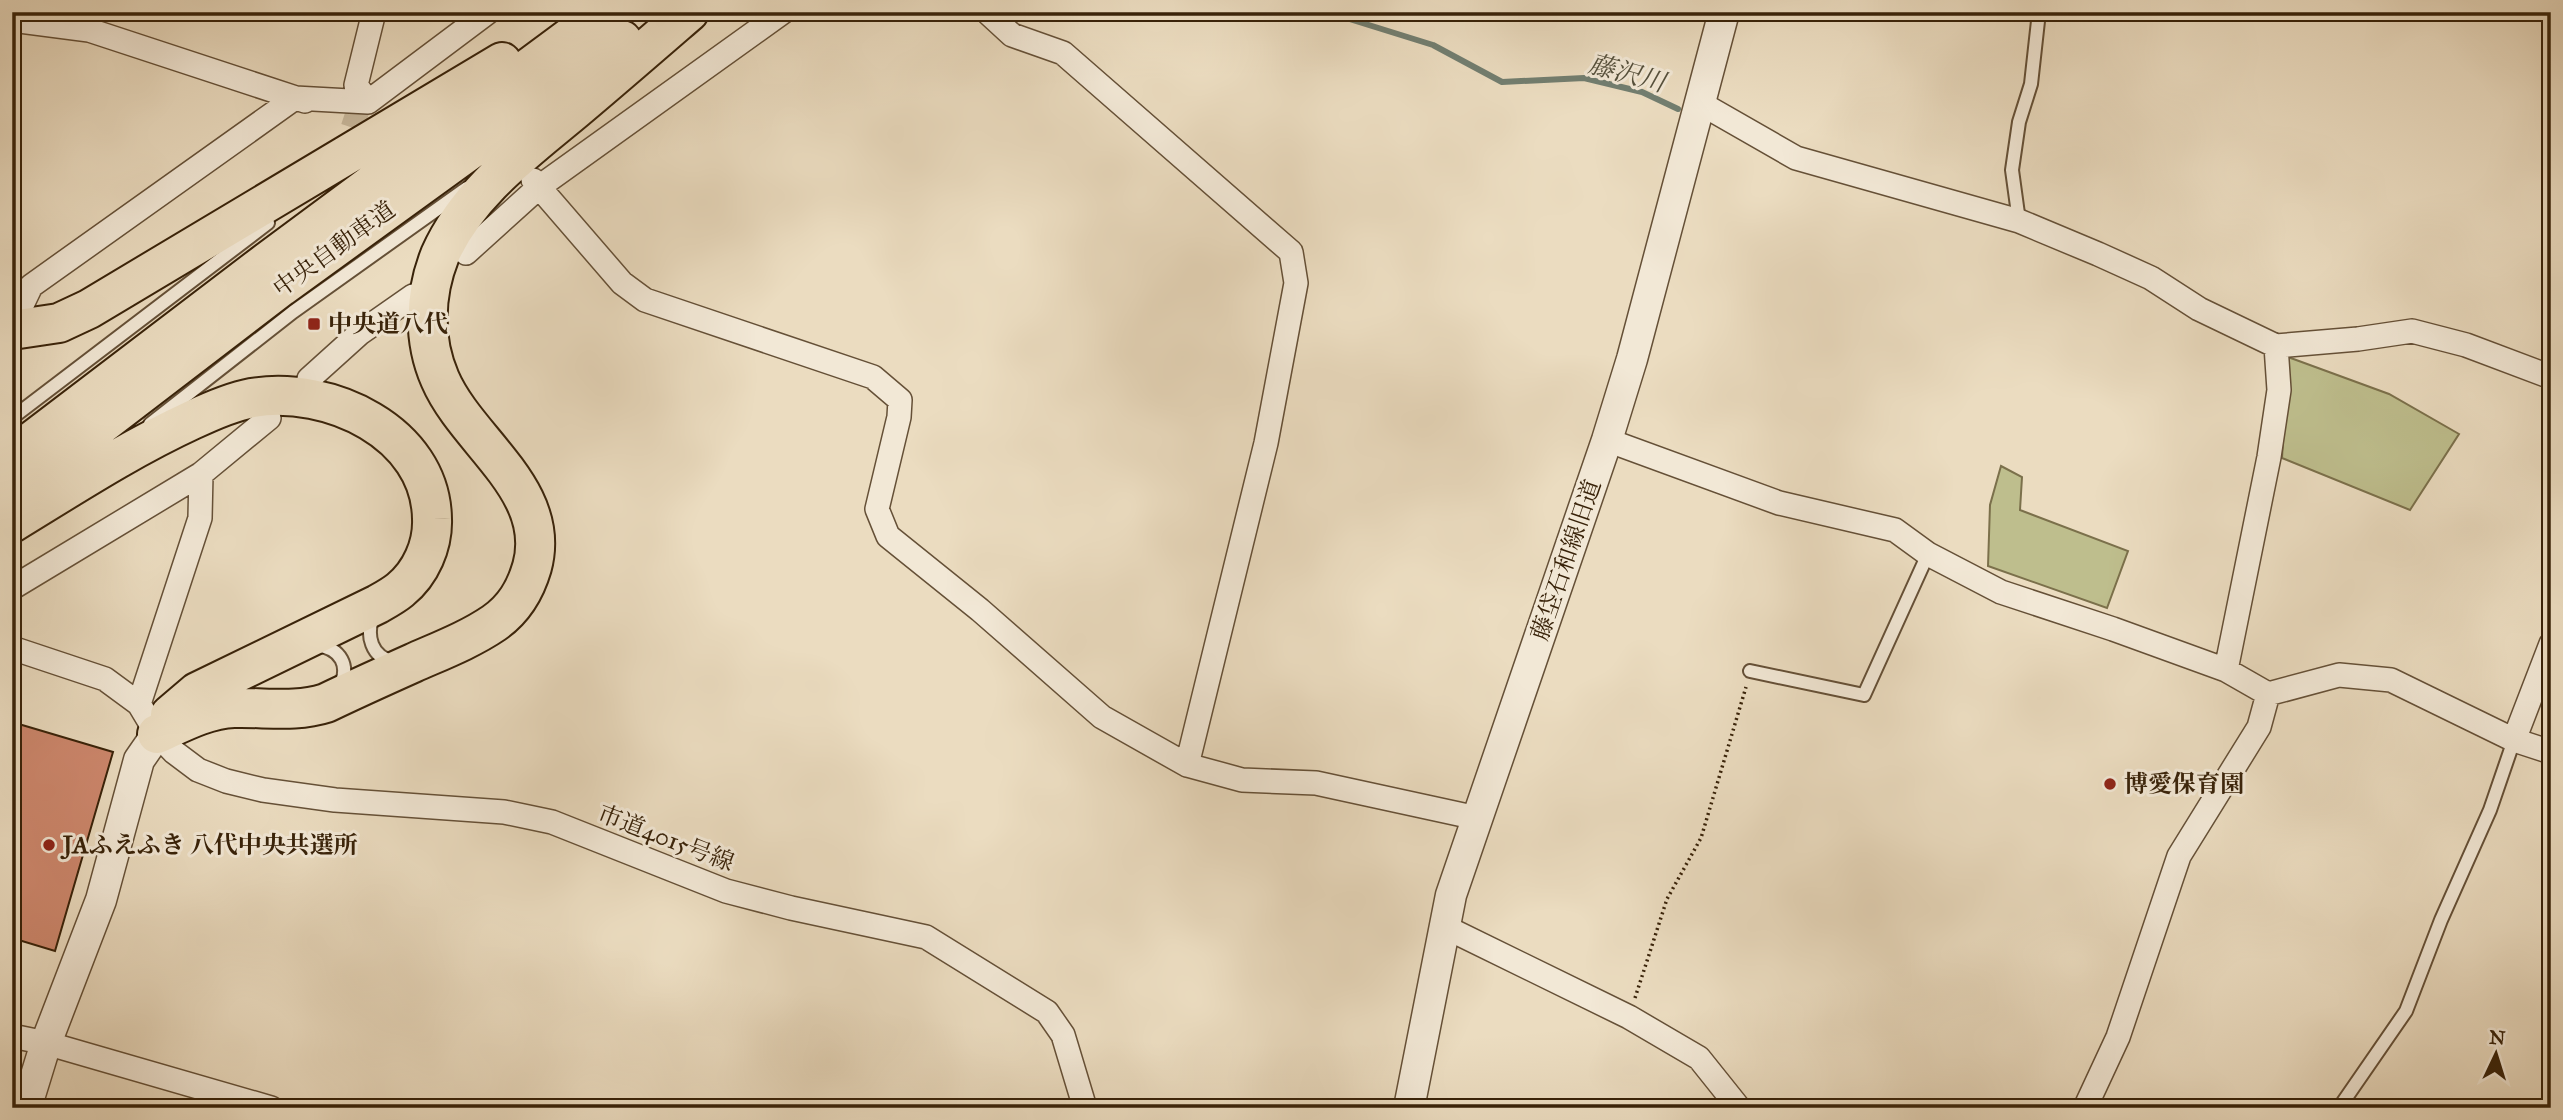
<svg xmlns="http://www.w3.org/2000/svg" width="2563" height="1120" font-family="'IM FELL Great Primer','Noto Serif JP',serif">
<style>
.green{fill:#bebe8d;stroke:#7b704b;stroke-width:2}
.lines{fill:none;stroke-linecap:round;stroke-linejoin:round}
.stream{stroke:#727e70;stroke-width:6}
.building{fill:#ce886e;stroke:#382209;stroke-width:2}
.minor-tunnel{stroke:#c7b79b;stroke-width:23;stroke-dasharray:23 11;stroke-linecap:butt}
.service-casing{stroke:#655037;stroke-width:16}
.minor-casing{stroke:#655037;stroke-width:26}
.tertiary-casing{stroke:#655037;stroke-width:33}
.motorway-casing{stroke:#382209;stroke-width:42}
.path{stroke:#382209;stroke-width:3.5;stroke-dasharray:2 3.5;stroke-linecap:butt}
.service{stroke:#f2e8d6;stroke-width:12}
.minor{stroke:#f2e8d6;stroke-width:23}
.tertiary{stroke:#f2e8d6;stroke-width:30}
.motorway{stroke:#ebdcc0;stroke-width:38}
.poi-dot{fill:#8f2418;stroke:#f2e8d6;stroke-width:2.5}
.labels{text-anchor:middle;stroke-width:6;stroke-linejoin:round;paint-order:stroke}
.street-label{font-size:24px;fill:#382209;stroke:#f2e8d6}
.poi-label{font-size:24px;font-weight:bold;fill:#382209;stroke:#f2e8d6;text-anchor:start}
.water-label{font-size:26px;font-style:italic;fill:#55503c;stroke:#f2e8d6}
</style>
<rect width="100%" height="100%" fill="#ebdcc0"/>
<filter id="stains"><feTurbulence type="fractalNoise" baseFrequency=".00286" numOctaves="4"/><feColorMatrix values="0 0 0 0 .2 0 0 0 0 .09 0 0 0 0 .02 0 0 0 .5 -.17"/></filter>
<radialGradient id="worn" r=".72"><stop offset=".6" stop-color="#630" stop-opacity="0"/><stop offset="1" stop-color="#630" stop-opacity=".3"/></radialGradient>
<path class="green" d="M2288,357L2389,394L2459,434L2410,510L2282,458Z
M2001,466L2022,477L2020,510L2128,551L2107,608L1988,566L1990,505Z"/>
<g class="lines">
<path class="stream" d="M1327,12L1433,45L1502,82L1584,78L1642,92L1678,109"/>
</g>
<path class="building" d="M12,722L113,752L55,951L12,938Z"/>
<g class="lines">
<path class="minor-tunnel" d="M345,113L395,130"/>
<g class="service-casing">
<path id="service" d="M2019,221L2012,170L2019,122L2031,84L2039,12
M12,418L268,223
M150,424L293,312L467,188
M374,614C365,635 371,658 395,662
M316,645C341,648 351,666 339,688
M1750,671L1864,695L1928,554
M2339,1108L2406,1011L2441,920L2490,810L2514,740"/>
</g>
<g class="minor-casing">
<path id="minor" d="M987,12L1012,35L1063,53L1291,252L1296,283L1266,443L1187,765
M12,20L89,30L305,101
M368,102L356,85L374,12
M1700,103L1796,158L2019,221L2098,254L2151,278L2199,309L2276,346L2358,339L2412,331L2466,345L2551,377
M533,180L622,283L645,300L873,377L900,400L899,417L877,509L888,536L980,610L1102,717L1187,765L1242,780L1316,783L1477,818
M466,253L539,187L783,12
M21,307L31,286L295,98L368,102L488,12
M309,379L360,333L413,296
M1607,440L1779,503L1895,530L1928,554L2001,592L2113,629L2226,670L2268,694L2339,675L2391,680L2514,740L2551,752
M12,588L201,474L269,418
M12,648L105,679L139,704L157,734L174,752L198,770L226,781L263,790L335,800L504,812L552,822L726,891L791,908L926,937L1047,1012L1063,1035L1085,1108
M2226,670L2269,457L2279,390L2276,346
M139,704L200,518L201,474
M2514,740L2551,644
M1443,926L1629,1017L1699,1058L1739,1108
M12,1036L46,1043L271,1108
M2085,1108L2118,1037L2179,856L2259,727L2268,694"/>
</g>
<g class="tertiary-casing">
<path id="tertiary" d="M26,1108L46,1043L101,900L139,760L157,734
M1409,1108L1451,895L1607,440L1632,359L1724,12"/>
</g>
<g class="motorway-casing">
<path id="motorway" d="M12,330L59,323L89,309L502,62
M12,456L264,264L604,12
M12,493L281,287L622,40
M12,523C71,487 129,449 192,420C211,411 231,402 252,398C328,385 431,432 432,519C433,545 421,573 400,590C394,595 385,600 378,604L197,692L170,715
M157,734C181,723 207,709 234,708C266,707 295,713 326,703C355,689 384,676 413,663C440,651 469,640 494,623C514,609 525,591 532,567C553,490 467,442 440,379C423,340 424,295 440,255C468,192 526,151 576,109C614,77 652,44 689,12"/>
</g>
<path class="path" d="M1635,998L1667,899L1701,838L1746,687"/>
<use href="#service" class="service"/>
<use href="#minor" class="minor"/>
<use href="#tertiary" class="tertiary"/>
<use href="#motorway" class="motorway"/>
</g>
<g class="poi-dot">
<rect x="307" y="317" width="14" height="14" rx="3.5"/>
<circle cx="2110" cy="784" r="7"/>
<circle cx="49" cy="845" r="7"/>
</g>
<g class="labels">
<g class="street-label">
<text transform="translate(334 249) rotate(-36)" y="8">中央自動車道</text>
<text transform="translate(1566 560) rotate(-71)" y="8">藤垈石和線旧道</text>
<text transform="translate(666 838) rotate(21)" y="8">市道4015号線</text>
</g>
<g class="poi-label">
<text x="328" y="332">中央道八代</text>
<text x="2124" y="792">博愛保育園</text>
<text x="63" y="853">JAふえふき 八代中央共選所</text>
</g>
<g class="water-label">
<text transform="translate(1627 73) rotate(15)" y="9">藤沢川</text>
</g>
</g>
<rect width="2563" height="1120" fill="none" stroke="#ebdcc0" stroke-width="42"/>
<rect x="14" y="14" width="2535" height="1092" fill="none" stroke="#382209" stroke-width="3.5"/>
<rect x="21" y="21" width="2521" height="1078" fill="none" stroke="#382209" stroke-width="2"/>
<g transform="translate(2496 1054) rotate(4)" stroke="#f2e8d6" stroke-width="5" paint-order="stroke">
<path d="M0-5L12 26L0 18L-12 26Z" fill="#382209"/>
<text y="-10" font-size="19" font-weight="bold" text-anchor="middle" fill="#382209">N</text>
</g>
<rect width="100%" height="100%" filter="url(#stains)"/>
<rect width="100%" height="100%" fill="url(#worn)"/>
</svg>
